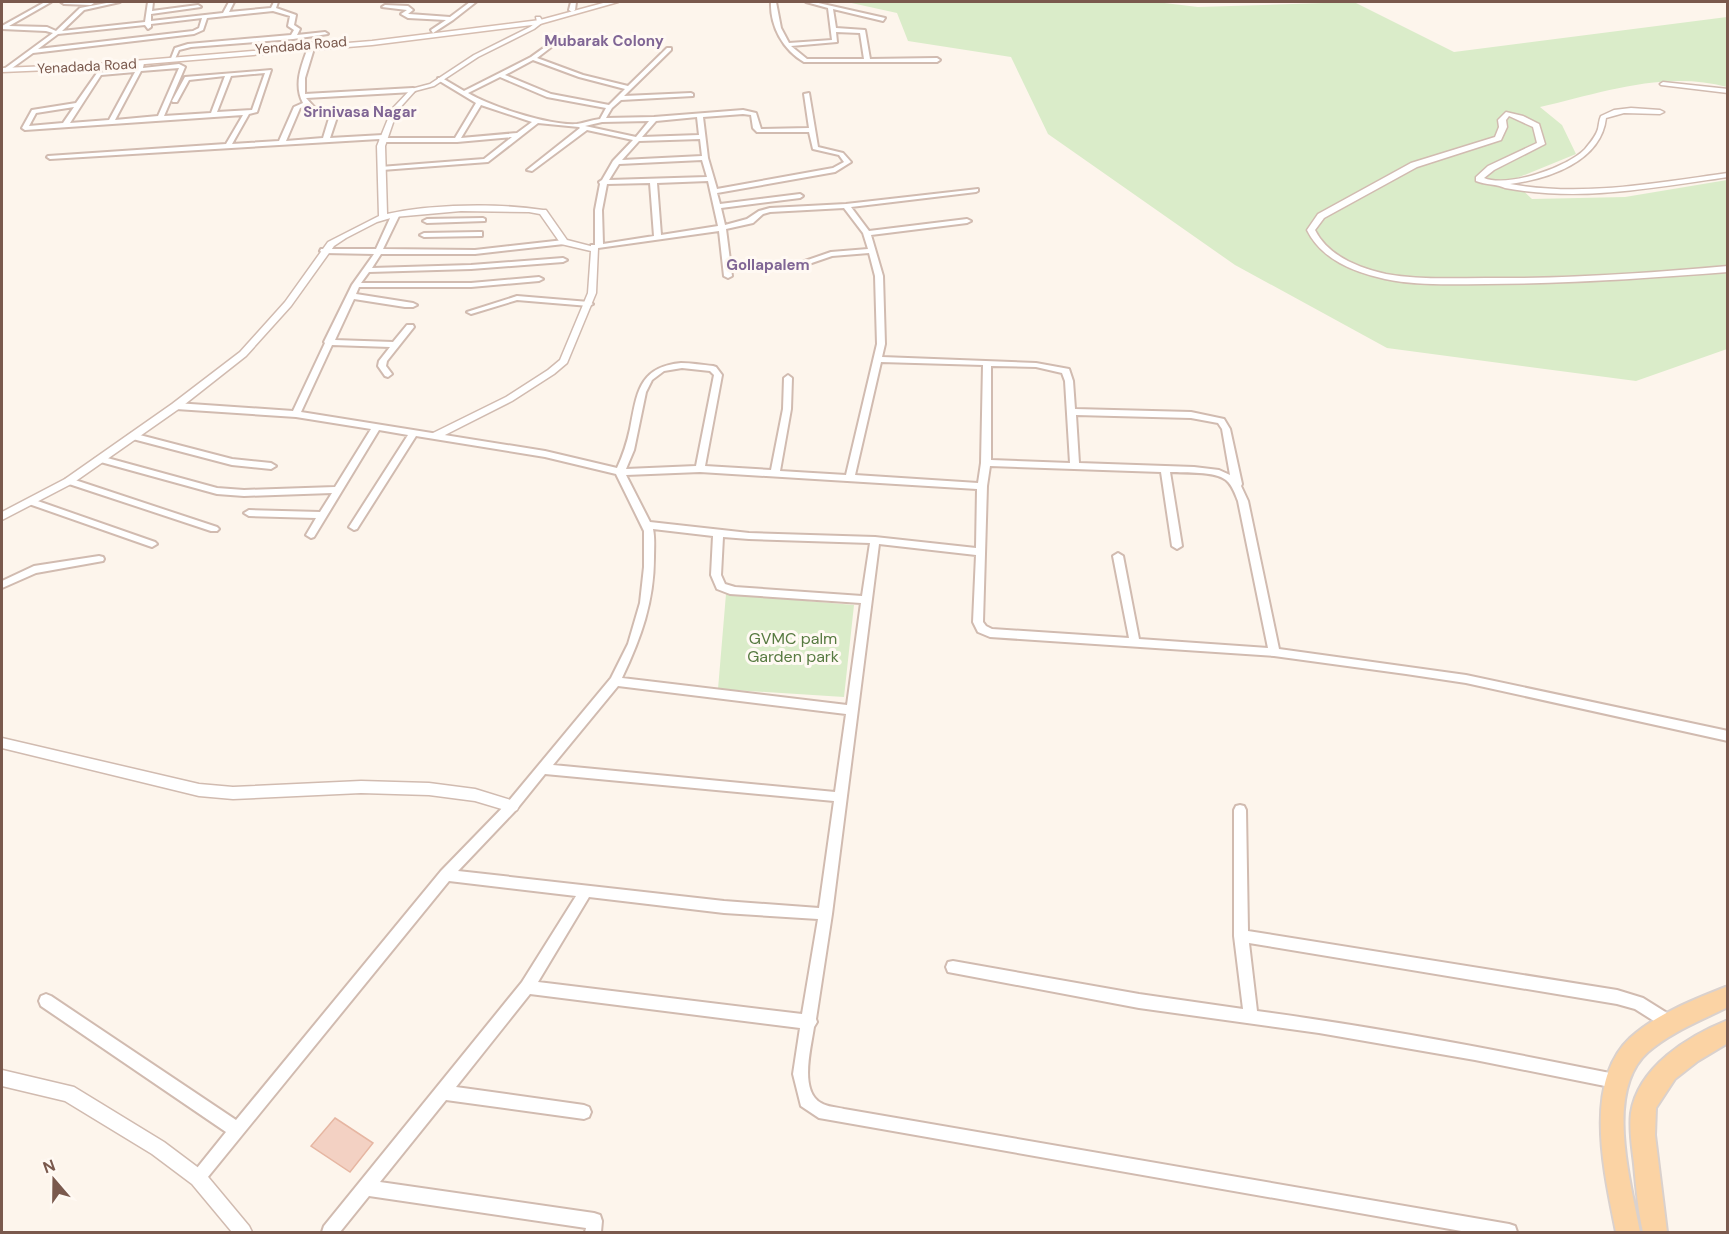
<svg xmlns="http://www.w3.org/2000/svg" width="1729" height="1234" font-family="'DM Sans',sans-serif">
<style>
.green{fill:#daecc9}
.building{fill:#f3d1c3;stroke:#e6b6a2;stroke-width:1.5}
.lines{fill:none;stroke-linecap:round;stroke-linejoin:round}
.minor-casing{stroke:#d1bbb0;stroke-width:4}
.tertiary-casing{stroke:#d1bbb0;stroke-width:3}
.secondary-casing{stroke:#d6bdb0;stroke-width:3}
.primary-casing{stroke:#dad1cd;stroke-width:4}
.minor{fill:#fff;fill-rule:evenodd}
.tertiary{fill:#fff;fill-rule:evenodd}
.secondary{fill:#fff;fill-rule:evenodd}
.primary{fill:#fbd3a4;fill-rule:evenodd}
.labels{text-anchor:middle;stroke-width:6;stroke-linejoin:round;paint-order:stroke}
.far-street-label{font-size:14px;fill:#7a594d;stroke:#fff9f3}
.far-neighbourhood-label{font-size:15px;font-weight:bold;fill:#806695;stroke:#fff9f3}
.park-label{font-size:16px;fill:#577a41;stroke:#fff9f3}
</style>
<rect width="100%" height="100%" fill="#fdf5ec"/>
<path class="green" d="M847,2H1156L1198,7L1354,2L1454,52L1727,17V87C1665,70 1601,93 1540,107L1562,125L1576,154L1512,180L1532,199L1625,197L1727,180V349L1636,381L1387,348L1235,265L1048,134L1011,57L908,41L897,13Z
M726,594L854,605L844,697L718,689Z"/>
<path class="building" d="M335,1118L373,1143L350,1172L311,1146Z"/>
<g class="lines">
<g class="minor-casing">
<path id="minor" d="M45,2H51L9,26L47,27L56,31L80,8L112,2H120L84,10L62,31L145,22L148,2H153L152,11L198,5L201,7L151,14V21L223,13L229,2H234L229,12L271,8L274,2H278L276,8L296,15L294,25L300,29L297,35L325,32L328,34L293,39L191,47L179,50L174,61H170L175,48L188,44L291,35L294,30L288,26L290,16L273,11L207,18L203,30L194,34L33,53L8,71H4V69L53,33L46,31L2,29V26ZM202,18L199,28L193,31L38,49L58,34L145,25L148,29L151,27V24Z
M61,2H91L94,3L91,5L64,4Z
M470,2H476L453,20L433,33L431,30L446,20L408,18L401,14L407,10L382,7L385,5L408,6L413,10L408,14H409L450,17Z
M571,2H576L575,10L572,12L569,10Z
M771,2H776L781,28L789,43L832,40L828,8L806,2H814L885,18L883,21L833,9L836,28L865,30L870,59L937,58L940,60L937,62H804C783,50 770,26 771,2ZM836,32L860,33L864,59H807L791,46L837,42Z
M552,42L554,43V45L537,58L583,75L628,86L667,48H671V50L624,96L691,93L693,94V96L621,100L612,108L606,118L654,117L743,110L756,113L761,129L809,128L804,94L809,93L818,147L843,153L851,162L835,172L717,193L720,204L800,194L803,196L800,198L721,208L725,225L747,219L759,211L770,208L846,204L978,189V191L976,192L851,207L869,231L967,219L971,221L967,223L871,235L883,276L885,344L882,357L1036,363L1069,369L1073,381L1075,409L1191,412L1224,419L1230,429L1242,484L1241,486L1248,501L1279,649L1466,675L1728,731V741L1466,683L1406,674L1274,656L990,637L978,632L973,622L976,555L879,544L832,914L816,1019L817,1022L814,1027C811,1048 799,1091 821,1103C827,1107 837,1107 844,1109L1509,1224L1515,1226L1517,1232H1467L819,1118L801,1106L793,1074L800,1028L530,994L456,1087L584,1105L589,1107L591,1112L589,1117L584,1119L446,1100L380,1182L594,1213L600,1215L602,1221L601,1232H585L586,1228L369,1196L340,1232H322L324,1226L522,982L576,896L449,881L203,1183L198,1186L193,1183L190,1178L193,1173L226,1132L41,1006L39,1001L41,996L46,994L51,996L236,1120L441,871L508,802L611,678L628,644L640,603L644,567V531L616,474L545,457L416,436L357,529L354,530L349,527L408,435L379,430L314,537L311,538L306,535L316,518L249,516L244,513L249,510L320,512L332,493L244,496L217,494L97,461L95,459L100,456L217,488L244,490L335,487L371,429L296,417L176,409L172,406L176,403L293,411L325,343L324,342L352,285L374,254L324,253L320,251L321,249H376L391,216L395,214L399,216L383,249L475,250L564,240L568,242L564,244L475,254H381L372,268L471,265L563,258L567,260L563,262L471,269L369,272L361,283H471L539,277L543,279L539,281L471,287H359L356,294L413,303L417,305L413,307H405L354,299L335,340L393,342L407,325H413L414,327L387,361L386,366L392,374L388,377L385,376L378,366L379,361L390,347L332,345L301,412L545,451L617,468C623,455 627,443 630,429C637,394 638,367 681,363C691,363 703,365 713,366L716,367L722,375L705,466L771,470L783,409L784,378L788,375L792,378L791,409L780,471L846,475L877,344L875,276L869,253L832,256L800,267L761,269L757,267L761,265L799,263L831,252L868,249L863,233L844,208L770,212L763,214L753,223L726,229L732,276L728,278L724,276L719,231L591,249V245H595V210L600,184L599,182L602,180L613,161L633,140L587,130L532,171L527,170L580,128L579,127L538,123L488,162L382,170L380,169V167L484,159L512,137L457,142H382L379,139L50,159L47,157L48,156L226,144L243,115L25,130L22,128L32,110L76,103L97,73L137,68L138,63L141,61L144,63L143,68L179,64L185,67L164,116L211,113L225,76L189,80L177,102H173L172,101L185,77L271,70L257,112L249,114L232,144L279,141L294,107L303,103C293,84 302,64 309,45L312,43L315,45L305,78V94L413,88L416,90L413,92L306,98L315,108L336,114L337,117L330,138L383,135L385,136V138H455L476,103L438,80V78H442L464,91L531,57ZM533,60L579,77L625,89L609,105L551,94L505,75ZM179,68L158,116L115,120L141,71ZM135,72L109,120L70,123L101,75ZM265,73L252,110L217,112L231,76ZM500,77L547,97L606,108L600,119C592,120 584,123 577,124C550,126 492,107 468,93ZM481,105L532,122L517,133L461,138ZM306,106L313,111L330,115L323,138L286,141L300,108ZM74,107L63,123L29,126L36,113ZM743,114L751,115L753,128L757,132H809L813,149L839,155L844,162L833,168L717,189L708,158L703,117ZM697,117L699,135L642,137L656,121ZM649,121L636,137L585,126L602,122ZM700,139L702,156L622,160L639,141ZM702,160L707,177L609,180L619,164ZM708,181L718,226L661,235L657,183ZM650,183L654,236L603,244L602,210L607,184ZM881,362L983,365L981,463L978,483L855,475ZM991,366L1036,367L1062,373L1065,381L1070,463L991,460ZM682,368L710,371L714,375L696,466L626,469L634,450L646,392L652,380L664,371ZM1076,415L1191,418L1218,423L1222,429L1230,475L1219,470L1194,467L1079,463ZM990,466L1161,472L1172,546L1177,549L1182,546L1170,472C1185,473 1215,471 1226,480C1233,486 1235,494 1238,501L1268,648L1139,639L1123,556L1118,553L1113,556L1129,638L992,629L986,626L983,622L987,486ZM700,472L977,489L976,548L875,537L749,533L650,522L626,475ZM653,529L713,536L711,575L717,589L730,594L861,603L847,705L622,678C641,638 654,602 654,557C654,548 655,538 653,529ZM723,537L749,539L870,543L862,596L735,587L725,584L721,575ZM618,686L846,714L835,792L553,765ZM545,774L834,801L819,908L724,901L458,871L516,810ZM589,897L724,913L818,919L802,1014L538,982Z
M483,218L485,219V221L427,223L423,221L427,219Z
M479,232H482V236L424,237L420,235L424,233Z
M517,296L589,302L593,304L589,306L517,300L471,314L467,312Z
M132,433L232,459L271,463L276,466L271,469L232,465L129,438L128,436Z
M69,478L217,527L219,529L217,531H211L66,483L64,481L66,479Z
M32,499L155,542L157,544L152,547L149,546L29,504L27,502L29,500Z
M99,556L103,557L104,559L103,561L36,573L2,588V581L34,566Z
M1240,805L1244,806L1246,810L1248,931L1617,990L1643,998L1675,1018L1677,1023L1675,1028L1670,1030L1665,1028L1635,1009L1617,1004L1249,943L1257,1011C1377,1027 1496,1050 1615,1074L1620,1076L1622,1081L1620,1086L1615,1088L1475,1060L1319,1033L1139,1008L948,972L946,967L948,962L953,961L1139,994L1243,1009L1234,936V810L1236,806Z"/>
</g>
<g class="tertiary-casing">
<path id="tertiary" d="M536,17H540L543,22L534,29L478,57L434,86L415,91L397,111L385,146L387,214C431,204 498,203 543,210H546L567,240L598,248L596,293L567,363L554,374L512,401L439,438H431V434L506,397L548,370L560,360L588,293L591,251L561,244L540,214L529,212L461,211L394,217L377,222L346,238L334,246L291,306L246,356L180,408L73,483L2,520V512L65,479L172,404L240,352L285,302L328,242L379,216L377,146L392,109L411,89L430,84L474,55L530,27L537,22Z
M1663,82L1728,89V93L1661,85L1660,84Z
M1631,108L1660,110L1664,112L1660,114L1624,113L1606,118C1601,162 1548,179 1510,184C1583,197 1655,183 1728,173V177C1650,188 1583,202 1505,188C1497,184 1486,185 1476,181V177L1488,166L1537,143L1533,127L1509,116L1506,120L1507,127L1501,140L1417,167L1324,218L1315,230C1328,256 1359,268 1386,274C1419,280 1453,278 1486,278C1567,279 1647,273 1728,266V272C1647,278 1566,284 1486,284C1452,284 1418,286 1385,279C1354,272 1322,260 1307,230L1318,214L1411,163L1495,137L1499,127L1498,120L1506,112L1523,116L1539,124L1545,144L1494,170L1484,178C1508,188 1568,167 1585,149C1590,143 1596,136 1598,129C1599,124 1599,120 1601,116L1614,110Z
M2,738L199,784L233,787L361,781L429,783L475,789L517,802L519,806L517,810L512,812L475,801L429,795L361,793L233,799L199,796L2,748Z
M2,1070L74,1087L164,1142L204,1172L249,1226L252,1232H232L192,1184L152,1154L65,1101L2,1086Z"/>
</g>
<g class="secondary-casing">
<path id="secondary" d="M607,2H618L540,24L372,45L97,68L2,72V68L97,64L372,41L540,20Z"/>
</g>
<g class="primary-casing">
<path id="primary" d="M1728,986V1007C1700,1021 1671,1032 1648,1052C1604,1091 1631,1182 1640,1232H1616C1605,1176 1582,1083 1630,1038C1656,1014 1695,999 1728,986Z
M1728,1020V1043L1698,1061L1675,1079L1656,1108L1655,1135L1667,1232H1643C1638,1210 1636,1187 1634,1164C1632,1147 1629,1130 1631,1113C1638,1067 1688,1036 1728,1020Z"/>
</g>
<use href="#minor" class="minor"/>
<use href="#tertiary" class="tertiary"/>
<use href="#secondary" class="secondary"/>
<use href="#primary" class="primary"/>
</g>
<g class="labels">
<g class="far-street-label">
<text transform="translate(301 45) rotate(-5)" y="5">Yendada Road</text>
<text transform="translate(87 66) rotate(-3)" y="5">Yenadada Road</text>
</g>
<g class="far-neighbourhood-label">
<text x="604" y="46">Mubarak Colony</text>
<text x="360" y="117">Srinivasa Nagar</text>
<text x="768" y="270">Gollapalem</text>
</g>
<g class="park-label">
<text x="793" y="644">GVMC palm<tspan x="793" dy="18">Garden park</tspan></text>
</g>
</g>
<rect width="1729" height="1234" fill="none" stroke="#7a594d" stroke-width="6"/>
<g transform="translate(54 1180) rotate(340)" stroke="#fff9f3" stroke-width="4.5" paint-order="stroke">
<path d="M0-4.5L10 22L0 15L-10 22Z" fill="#7a594d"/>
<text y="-9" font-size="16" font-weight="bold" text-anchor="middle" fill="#7a594d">N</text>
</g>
</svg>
